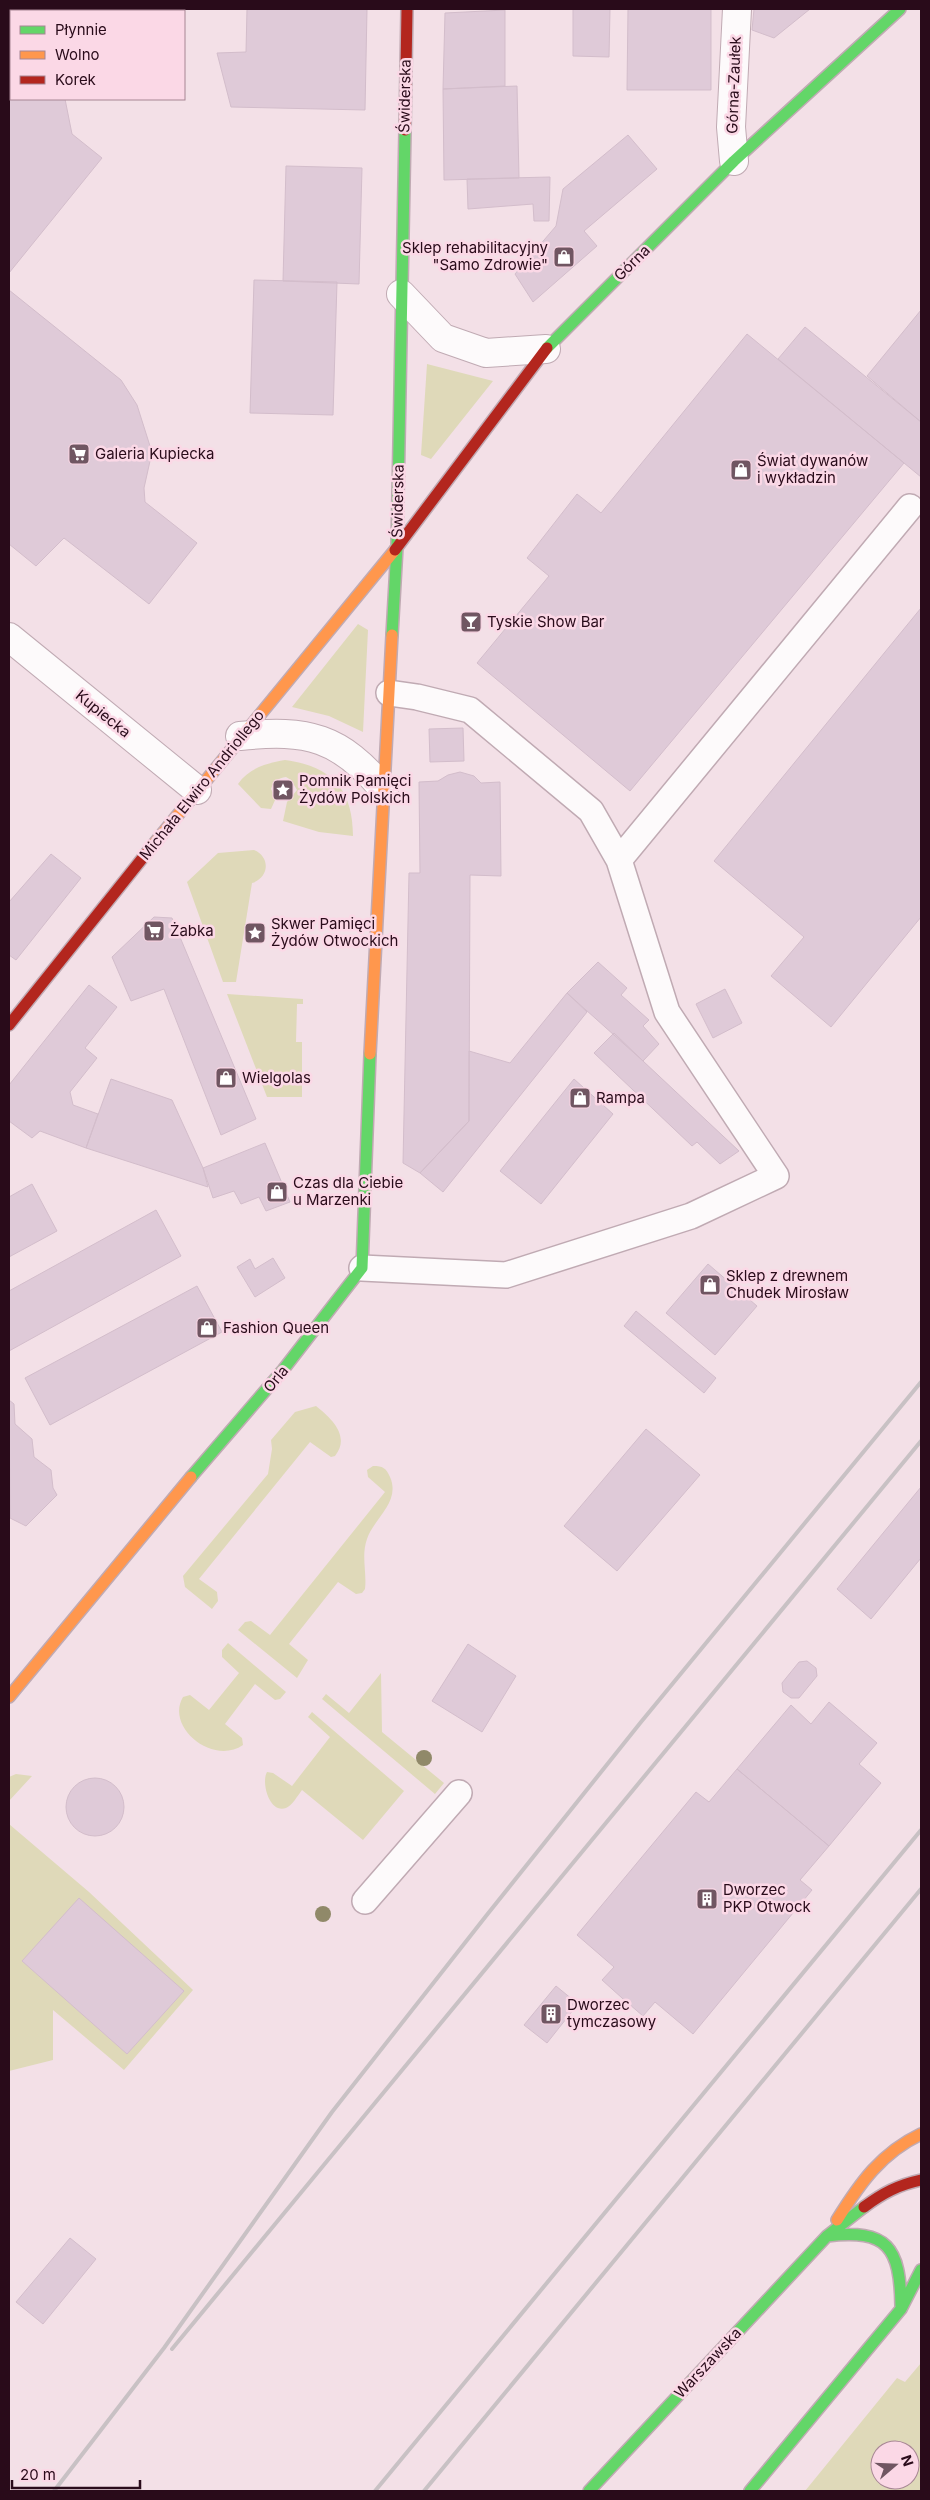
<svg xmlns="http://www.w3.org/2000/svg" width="930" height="2500" font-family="Inter,sans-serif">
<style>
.green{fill:#dfd9b9;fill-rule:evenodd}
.building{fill:#dfcad8;stroke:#d3bdcb}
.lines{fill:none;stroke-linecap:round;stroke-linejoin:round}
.lane-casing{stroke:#c0aab3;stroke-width:28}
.street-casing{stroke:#c0aab3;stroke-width:30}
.fast-casing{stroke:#c0aab3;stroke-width:14}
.slow-casing{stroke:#c0aab3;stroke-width:14}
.jam-casing{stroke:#c0aab3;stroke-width:14}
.lane{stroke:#fdfafb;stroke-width:25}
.street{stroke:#fdfafb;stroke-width:28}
.fast{stroke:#63d668;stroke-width:11}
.slow{stroke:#ff974d;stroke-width:11}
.jam{stroke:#b3261e;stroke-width:11}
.rail{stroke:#c8c1c4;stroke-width:4}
.tree{fill:#908969}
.labels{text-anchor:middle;stroke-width:5;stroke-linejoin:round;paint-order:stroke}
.street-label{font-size:15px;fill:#290b1a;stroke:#fbd8e6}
.poi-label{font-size:15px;fill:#290b1a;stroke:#fbd8e6;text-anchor:start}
</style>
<rect width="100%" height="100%" fill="#f3e0e7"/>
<path class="green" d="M427,364L493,381L431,459L421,455Z
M358,624L368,630L363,732L329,716L292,707Z
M285,760C331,766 353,789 353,836L319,832L283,821L287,802L297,790L291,780L286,777C278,778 274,781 271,789L276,798L271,809L261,808L238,784C249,768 267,763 285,760Z
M254,850C271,857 269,878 252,883L236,982H223L187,882L218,853Z
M227,994L303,999V1004H297L296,1042H302V1097H267Z
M316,1406C331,1418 351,1436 335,1456L331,1457L310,1442L199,1579L217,1592L218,1601L212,1609L185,1587L183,1576L268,1474L272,1449L271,1440L295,1412Z
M373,1466C383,1466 386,1468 390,1477C401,1502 374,1518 367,1539C361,1556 367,1572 365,1589L362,1593L356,1594L338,1582L289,1644L308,1660L297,1678L238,1630L245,1622L251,1621L270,1635L385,1492L368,1477L367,1470Z
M228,1643L286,1692L280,1699L275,1700L255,1684L225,1724L242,1738L243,1745C213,1766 165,1727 183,1697L190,1695L209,1710L239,1673L222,1657V1650Z
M381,1673L382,1732L444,1783L435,1794L322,1699L326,1694L349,1713Z
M312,1712L404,1791L363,1840L302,1790C298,1795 292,1806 286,1808C269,1814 261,1782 267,1772L273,1773L292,1786L330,1737L308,1717Z
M16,1774L32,1776L9,1801V1777Z
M9,1824L89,1892L193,1990L124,2070L53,2010V2060L9,2071Z
M921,2363V2491H805L897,2378L905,2382ZM880,2450H910V2480H880Z"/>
<path class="building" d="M9,9H47L50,11H11V99H65L72,134L102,158L9,273Z
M247,9H367L365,110L231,107L217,53L246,52Z
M573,9H610L609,57L573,56Z
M628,9H711V90H627Z
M754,9H810L774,38L752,30Z
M505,10V86L443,89L445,13Z
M517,86L519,178L444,180L443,89Z
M628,135L657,169L584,231L597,246L533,302L515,274L556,226L563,189Z
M286,166L362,168L359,284L283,281Z
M550,177L549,221H534L533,204L468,209L467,179Z
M254,280L337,282L333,415L250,413Z
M9,290L121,380L137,405L150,446V461L144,488L145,502L197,543L149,604L64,538L36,566L9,544Z
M921,310V422L867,376Z
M805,327L921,422V477L778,359Z
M747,334L904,463L630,791L477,663L549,576L527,558L577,494L601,513Z
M921,608V917L831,1027L771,976L804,937L714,861Z
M463,728L464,761L430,762L429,729Z
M460,772L474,776L481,783L500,782L501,876L470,875L469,1121L420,1173L403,1163L409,873H420L419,782L438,781L448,775Z
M51,854L81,878L16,960L9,955V902Z
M154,917L172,918L256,1119L221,1135L164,989L131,1001L112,957Z
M598,962L627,988L621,995L649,1020L643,1026L659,1044L643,1061L567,993Z
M89,985L117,1007L85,1048L97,1058L70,1092L73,1105L98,1114L86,1148L40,1131L32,1138L9,1121V1085Z
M725,989L742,1023L713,1038L696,1004Z
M567,993L587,1012L443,1192L420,1173L469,1121V1051L510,1063Z
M614,1033L643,1061L739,1151L720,1164L697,1142L692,1146L594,1053Z
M111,1079L172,1100L203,1168L208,1187L86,1148Z
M574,1079L613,1114L541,1204L500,1171Z
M265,1143L290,1202L266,1211L259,1197L241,1204L234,1191L213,1198L203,1168Z
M32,1184L57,1231L9,1257V1197Z
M156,1210L181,1256L9,1351V1291Z
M273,1258L285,1278L255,1297L237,1267L250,1259L255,1269Z
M708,1264L757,1306L715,1355L666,1313Z
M197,1286L222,1332L50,1425L25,1378Z
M636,1311L716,1378L704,1393L624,1326Z
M9,1400L14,1404L15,1424L32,1439L34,1457L51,1470L53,1488L57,1495L26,1526L10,1518Z
M646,1429L700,1475L617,1571L564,1526Z
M921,1487V1558L871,1619L837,1589Z
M468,1644L516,1676L482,1732L432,1701Z
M807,1661L816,1668L817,1676L799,1698H791L783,1692L782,1683L799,1662Z
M829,1702L877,1743L859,1764L881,1783L829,1846L737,1769L791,1705L811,1724Z
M737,1769L829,1846L800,1880L812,1890L693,2034L655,2002L643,2016L622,1998L602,1980L614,1967L577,1935L696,1792L709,1802Z
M66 1807a29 29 0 1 1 58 0a29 29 0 1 1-58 0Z
M79,1898L184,1991L127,2054L22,1961Z
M556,1986L578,2004L547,2043L524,2025Z
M70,2238L96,2259L43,2324L16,2302Z"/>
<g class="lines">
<g class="lane-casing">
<path id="lane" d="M619,860L910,507
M362,1268L506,1275L691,1216L776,1176L667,1012L619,860L591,811L470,710L417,697L389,693
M365,1901L459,1793"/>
</g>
<g class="street-casing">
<path id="street" d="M734,161L731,127L737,9
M401,294L443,338L486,353L546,349
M9,637L197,790
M240,736C308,729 340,737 384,790"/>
</g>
<g class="fast-casing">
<path id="fast" d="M547,348L734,161L900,9
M392,635L397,547L405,130
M191,1477L283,1370L362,1268L370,1054
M827,2236C888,2229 900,2247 901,2306
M589,2491L827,2236L864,2207
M750,2491L901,2309L921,2270"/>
</g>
<g class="slow-casing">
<path id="slow" d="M149,850L395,550
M370,1054L392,635
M9,1697L191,1477
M837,2220C860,2183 881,2153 921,2134"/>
</g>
<g class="jam-casing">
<path id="jam" d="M405,130L407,9
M395,550L547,348
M9,1025L149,850
M864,2207C883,2193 898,2185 921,2180"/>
</g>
<use href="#lane" class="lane"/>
<use href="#street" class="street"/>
<use href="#fast" class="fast"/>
<use href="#slow" class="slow"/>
<use href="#jam" class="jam"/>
<path class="rail" d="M172,2349L921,1441
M54,2491L164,2348L332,2112L486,1916L641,1722L921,1382
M375,2491L921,1830
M424,2491L921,1889"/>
</g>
<g class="tree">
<circle cx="424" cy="1758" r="8"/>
<circle cx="323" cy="1914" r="8"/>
</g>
<defs>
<g id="shop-square" transform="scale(1.125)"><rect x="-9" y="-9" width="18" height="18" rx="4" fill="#705662" stroke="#fbd8e6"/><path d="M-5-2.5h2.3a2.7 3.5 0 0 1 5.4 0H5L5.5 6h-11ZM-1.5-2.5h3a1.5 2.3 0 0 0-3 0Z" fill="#fff"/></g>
<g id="supermarket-square" transform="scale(1.125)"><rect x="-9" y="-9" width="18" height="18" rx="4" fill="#705662" stroke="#fbd8e6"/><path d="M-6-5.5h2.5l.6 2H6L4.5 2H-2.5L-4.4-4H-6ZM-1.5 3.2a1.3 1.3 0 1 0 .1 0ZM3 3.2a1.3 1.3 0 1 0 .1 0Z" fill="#fff"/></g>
<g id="bar-square" transform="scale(1.125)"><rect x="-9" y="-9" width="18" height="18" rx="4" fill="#705662" stroke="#fbd8e6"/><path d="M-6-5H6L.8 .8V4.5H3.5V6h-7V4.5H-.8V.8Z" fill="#fff"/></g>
<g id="sight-square" transform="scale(1.125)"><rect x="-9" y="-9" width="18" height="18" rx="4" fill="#705662" stroke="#fbd8e6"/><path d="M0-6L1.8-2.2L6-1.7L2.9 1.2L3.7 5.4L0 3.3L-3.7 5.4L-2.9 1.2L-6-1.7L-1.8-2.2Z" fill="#fff"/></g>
<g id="building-square" transform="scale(1.125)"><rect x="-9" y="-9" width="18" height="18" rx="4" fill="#705662" stroke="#fbd8e6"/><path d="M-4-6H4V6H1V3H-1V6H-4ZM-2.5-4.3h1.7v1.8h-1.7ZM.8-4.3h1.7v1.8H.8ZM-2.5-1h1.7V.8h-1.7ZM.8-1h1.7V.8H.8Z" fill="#fff"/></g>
</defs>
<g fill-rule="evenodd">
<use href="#shop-square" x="564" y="257"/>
<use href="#supermarket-square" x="79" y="454"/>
<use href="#shop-square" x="741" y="470"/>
<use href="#bar-square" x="471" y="622"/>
<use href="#sight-square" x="283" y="790"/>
<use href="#supermarket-square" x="154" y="931"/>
<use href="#sight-square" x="255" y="933"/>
<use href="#shop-square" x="226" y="1078"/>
<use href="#shop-square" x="580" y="1098"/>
<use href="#shop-square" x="277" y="1192"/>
<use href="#shop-square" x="710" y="1285"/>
<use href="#shop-square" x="207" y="1328"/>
<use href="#building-square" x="707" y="1899"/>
<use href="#building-square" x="551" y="2014"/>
</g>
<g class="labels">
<g class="street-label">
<text transform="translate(734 85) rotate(-88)" y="5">Górna-Zaułek</text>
<text transform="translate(405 96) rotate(-89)" y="5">Świderska</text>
<text transform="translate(632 263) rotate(-45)" y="5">Górna</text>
<text transform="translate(398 501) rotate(-89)" y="5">Świderska</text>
<text transform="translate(103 714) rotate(39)" y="5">Kupiecka</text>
<text transform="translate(202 785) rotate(-51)" y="5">Michała Elwiro Andriollego</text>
<text transform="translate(276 1379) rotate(-50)" y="5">Orla</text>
<text transform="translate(708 2363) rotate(-47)" y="5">Warszawska</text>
</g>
<g class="poi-label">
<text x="548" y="253" text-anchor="end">Sklep rehabilitacyjny<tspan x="548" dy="17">"Samo Zdrowie"</tspan></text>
<text x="95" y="459">Galeria Kupiecka</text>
<text x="757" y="466">Świat dywanów<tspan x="757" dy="17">i wykładzin</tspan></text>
<text x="487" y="627">Tyskie Show Bar</text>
<text x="299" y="786">Pomnik Pamięci<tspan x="299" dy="17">Żydów Polskich</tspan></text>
<text x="271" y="929">Skwer Pamięci<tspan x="271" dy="17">Żydów Otwockich</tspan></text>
<text x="170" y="936">Żabka</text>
<text x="242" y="1083">Wielgolas</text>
<text x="596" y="1103">Rampa</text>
<text x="293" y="1188">Czas dla Ciebie<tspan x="293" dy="17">u Marzenki</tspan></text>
<text x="726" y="1281">Sklep z drewnem<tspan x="726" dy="17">Chudek Mirosław</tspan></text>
<text x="223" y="1333">Fashion Queen</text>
<text x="723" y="1895">Dworzec<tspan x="723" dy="17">PKP Otwock</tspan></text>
<text x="567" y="2010">Dworzec<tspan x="567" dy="17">tymczasowy</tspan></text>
</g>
</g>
<rect width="930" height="2500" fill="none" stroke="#290b1a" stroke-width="20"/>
<rect x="10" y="10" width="175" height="90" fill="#fbd8e6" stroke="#a78694"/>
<rect x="20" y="26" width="25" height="8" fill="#63d668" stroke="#a78694"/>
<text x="55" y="35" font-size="15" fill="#290b1a">Płynnie</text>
<rect x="20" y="51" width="25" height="8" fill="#ff974d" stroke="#a78694"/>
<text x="55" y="60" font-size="15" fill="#290b1a">Wolno</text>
<rect x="20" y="76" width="25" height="8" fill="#b3261e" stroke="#a78694"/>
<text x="55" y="85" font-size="15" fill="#290b1a">Korek</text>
<g transform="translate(895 2465) rotate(71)"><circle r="24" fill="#fbd8e6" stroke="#a78694"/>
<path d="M0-4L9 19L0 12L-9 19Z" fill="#705662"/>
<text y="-8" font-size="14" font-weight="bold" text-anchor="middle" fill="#290b1a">N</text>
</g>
<path d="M12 2480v8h128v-8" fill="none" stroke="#290b1a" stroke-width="2.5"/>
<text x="20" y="2480" font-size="15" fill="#290b1a" stroke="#fbd8e6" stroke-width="4" paint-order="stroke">20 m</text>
</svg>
